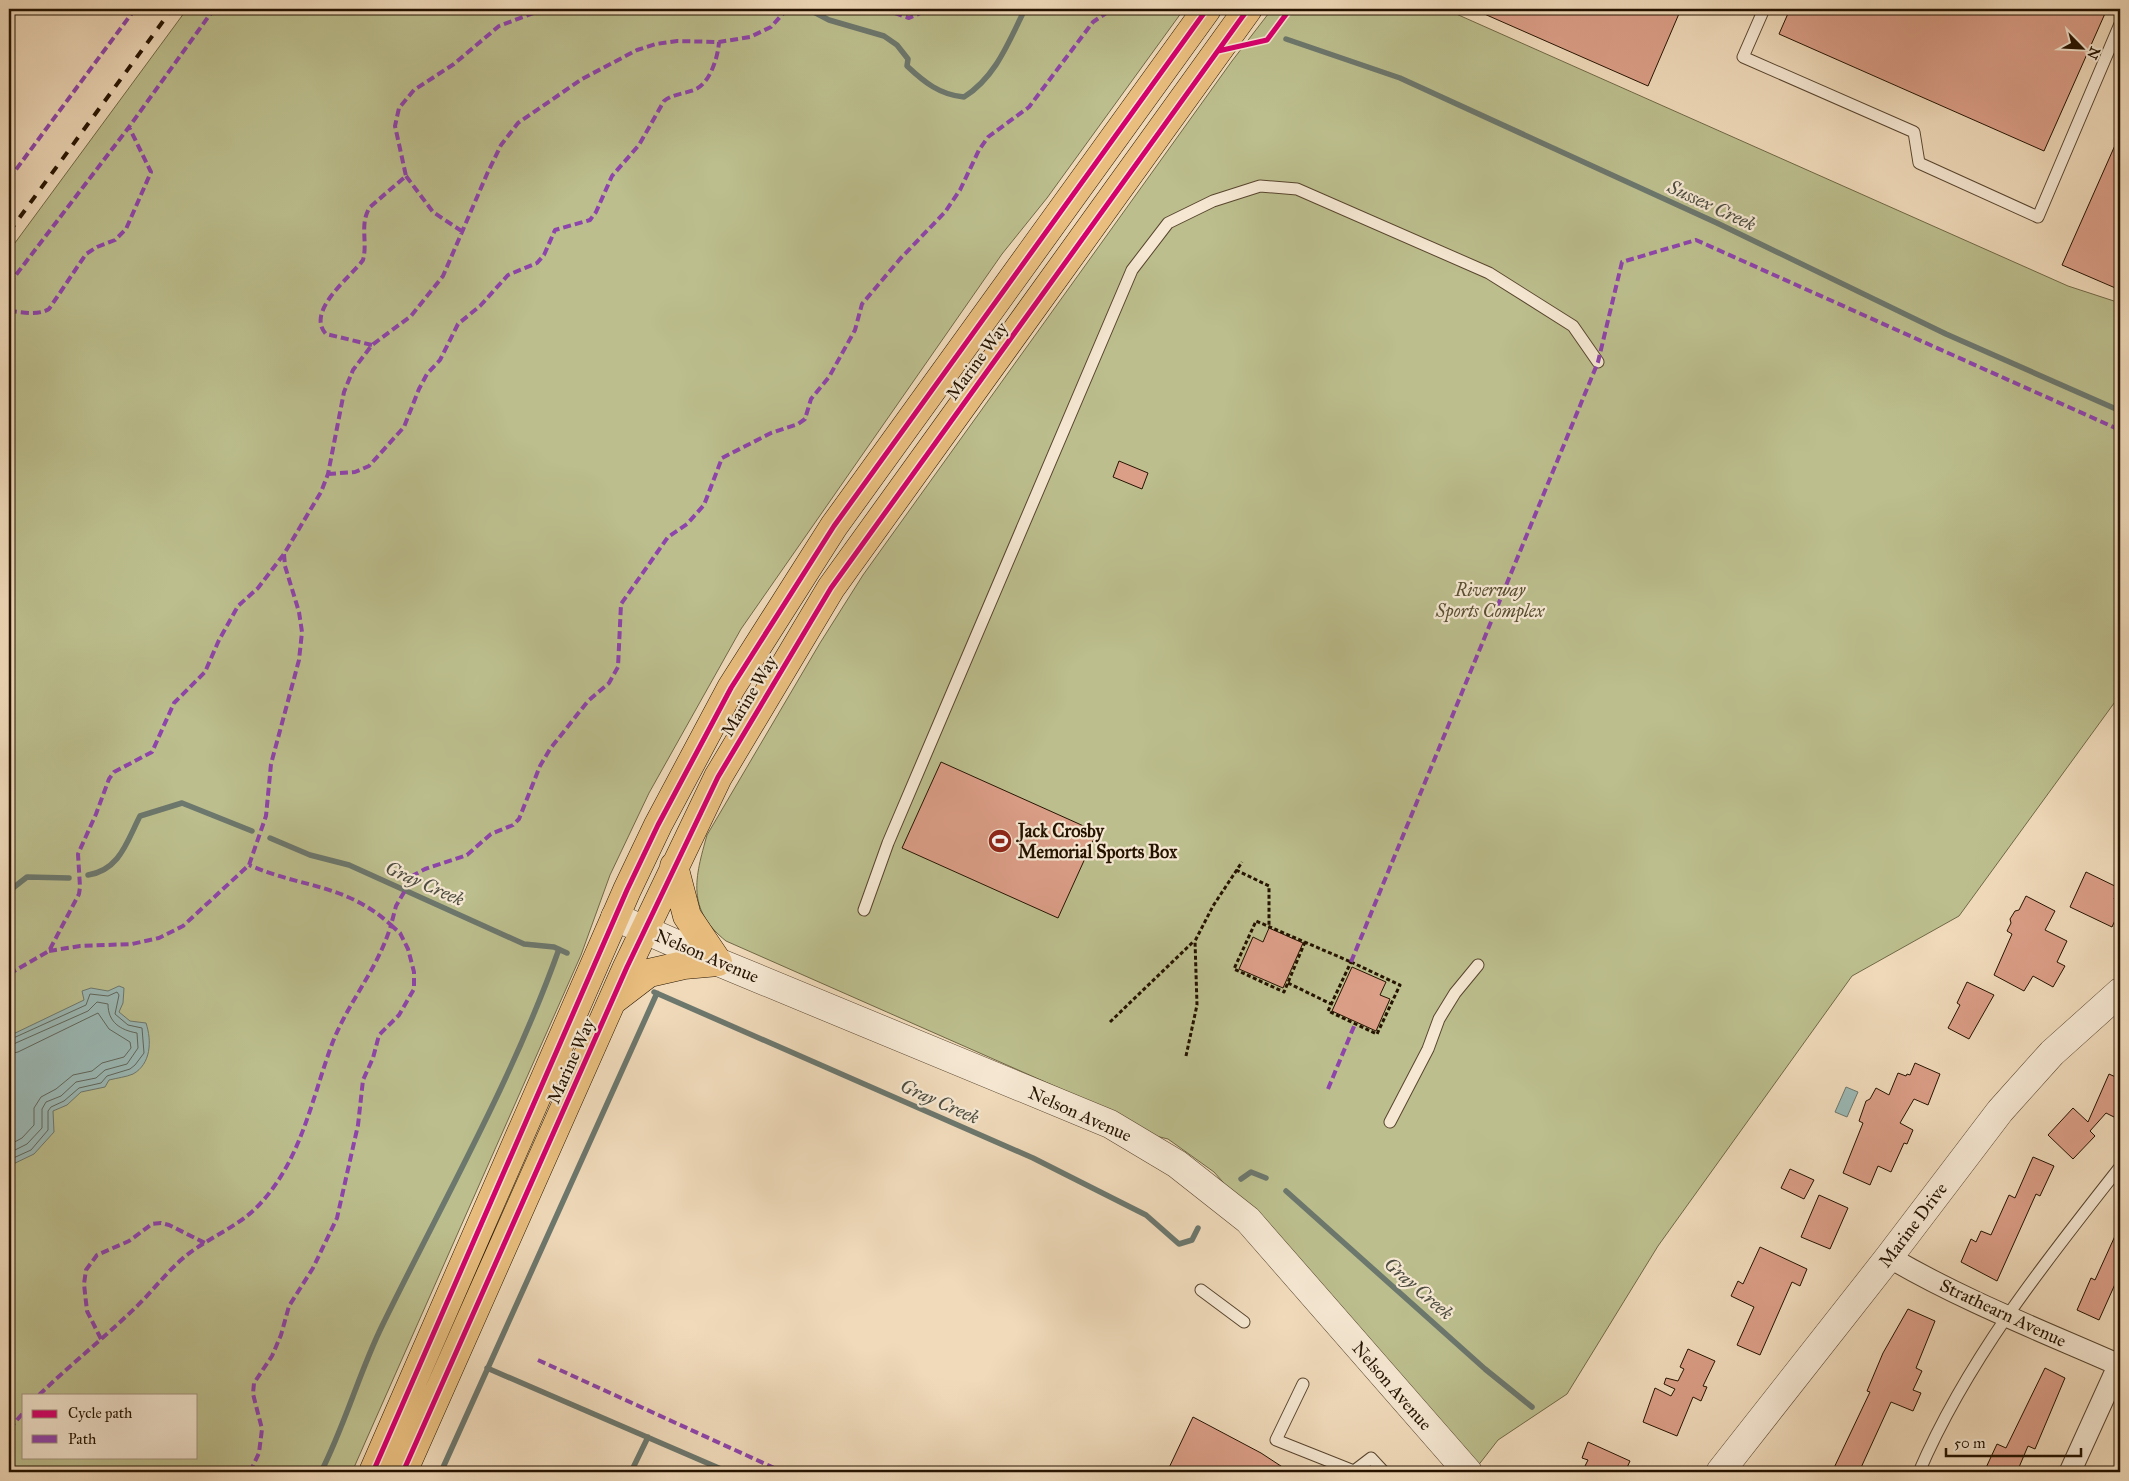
<svg xmlns="http://www.w3.org/2000/svg" width="2129" height="1481" font-family="'IM FELL Great Primer',serif">
<style>
.green{fill:#bcbe8d;stroke:#706846;fill-rule:evenodd}
.water{fill:#9bb9b6;stroke:#6c776d}
.lines{fill:none;stroke-linecap:round;stroke-linejoin:round}
.shore{stroke:#60665b;stroke-width:1}
.stream{stroke:#6c776d;stroke-width:5.5}
.building{fill:#db9e87;stroke:#251300}
.service-casing{stroke:#58452e;stroke-width:13}
.minor-casing{stroke:#58452e;stroke-width:23}
.tertiary-casing{stroke:#58452e;stroke-width:29}
.primary-casing{stroke:#251300;stroke-width:29}
.path{stroke:#251300;stroke-width:3;stroke-dasharray:4 2.5;stroke-linecap:butt}
.service{stroke:#f5e7d2;stroke-width:11}
.minor{stroke:#f5e7d2;stroke-width:21}
.tertiary{stroke:#f5e7d2;stroke-width:28}
.primary{stroke:#e8bd7d;stroke-width:28}
.rail{stroke:#251300;stroke-width:4;stroke-dasharray:9 9;stroke-linecap:butt}
.quiet{stroke:#8e44ad;stroke-width:4;stroke-dasharray:8 4;stroke-linecap:butt}
.cycleway-casing{stroke:#f5e7d2;stroke-width:8}
.cycleway{stroke:#d6006c;stroke-width:5}
.labels{text-anchor:middle;stroke-width:4.5;stroke-linejoin:round;paint-order:stroke}
.street-label{font-size:18px;fill:#251300;stroke:#f5e7d2}
.park-label{font-size:18px;font-style:italic;fill:#5a4f31;stroke:#f5e7d2}
.poi-label{font-size:18px;font-weight:bold;fill:#251300;stroke:#f5e7d2;text-anchor:start}
.water-label{font-size:19px;font-style:italic;fill:#4e4d40;stroke:#f5e7d2}
</style>
<rect width="100%" height="100%" fill="#f0daba"/>
<filter id="stains"><feTurbulence type="fractalNoise" baseFrequency=".004" numOctaves="4"/><feColorMatrix values="0 0 0 0 .2 0 0 0 0 .09 0 0 0 0 .02 0 0 0 .5 -.17"/></filter>
<radialGradient id="worn" r=".72"><stop offset=".6" stop-color="#630" stop-opacity="0"/><stop offset="1" stop-color="#630" stop-opacity=".3"/></radialGradient>
<path class="green" d="M187,9H1184L1047,198L1002,254L741,629L649,793L610,875L581,955L352,1472H9V251ZM24,1395H196V1457H24Z
M1272,9H1445L2068,286L2120,303V695L1959,916L1852,976L1658,1246L1567,1394L1498,1440L1477,1467L1214,1172L1168,1139L1156,1136L1102,1107L726,941C686,909 695,878 707,835L820,643L863,575L1232,61Z"/>
<path class="water" d="M119,986L124,988L123,1003L119,1012L130,1021L146,1023C152,1041 151,1064 133,1074C126,1077 117,1078 109,1080L105,1087L81,1092L67,1105L53,1111L54,1132L34,1154L9,1166V1036L84,1000L82,991L91,988L108,991Z
M1846,1087L1858,1092L1847,1117L1835,1112Z"/>
<g class="lines">
<path class="shore" d="M9,1040L86,1005L90,994L108,996L117,992L119,995L115,1014L128,1025L142,1028L144,1053L135,1065L130,1069L107,1076L101,1083L79,1088L64,1101L51,1107L48,1111V1130L31,1150L9,1160
M9,1046L88,1011L97,1002L108,1004C108,1022 120,1030 137,1033L138,1048L127,1064L105,1070L96,1078L76,1082L61,1096L46,1102L42,1109V1128L27,1144L9,1153
M9,1054L18,1052L98,1013L109,1029L130,1042L131,1048L124,1057L102,1063L92,1071L73,1075L56,1089L41,1097L34,1108V1125L22,1138L9,1145"/>
<path class="stream" d="M808,9L829,20L884,36L897,45L908,59L907,66C924,82 940,95 964,97C996,77 1009,41 1025,9
M1286,39L1400,78L1717,223L1946,334L2116,409L2120,408
M270,838L310,855L349,865L524,944L554,947L567,953
M88,875C120,870 127,841 140,816L182,803L252,831
M9,891L27,877L69,878
M654,992L1033,1158L1146,1215L1179,1244L1192,1240L1198,1228
M1241,1179L1251,1172L1266,1178
M1286,1191L1485,1369L1532,1407
M487,1368L728,1472
M321,1472C345,1425 359,1373 382,1326C443,1201 512,1081 559,949
M441,1472L657,993
M631,1472L648,1437"/>
</g>
<path class="building" d="M1473,9H1681L1648,86Z
M1790,9H2107L2044,151L1779,34Z
M2120,134V290L2062,265Z
M1119,461L1148,473L1142,489L1113,477Z
M941,762L1097,832L1058,918L902,848Z
M2086,872L2119,888L2114,899L2118,901L2116,905L2120,909L2112,927L2070,907Z
M2026,896L2055,911L2045,930L2067,941L2057,962L2065,966L2053,987L2033,976L2024,991L1994,975L2012,934L2007,931L2011,923L2010,919L2015,911L2019,910Z
M1269,928L1303,943L1283,988L1239,969L1253,937L1263,942Z
M1352,967L1386,982L1380,995L1390,999L1376,1031L1332,1011Z
M1967,982L1994,995L1969,1039L1948,1028L1960,1005L1957,1003Z
M1915,1063L1940,1074L1928,1105L1914,1099L1900,1123L1913,1130L1907,1144L1904,1143L1891,1172L1878,1166L1870,1185L1843,1173L1863,1123L1859,1121L1866,1101L1870,1099L1876,1088L1889,1095L1898,1073L1906,1076L1907,1074L1910,1075Z
M2109,1074L2120,1079V1120L2106,1113L2090,1131L2095,1136L2073,1159L2048,1135L2073,1108L2088,1122Z
M2033,1157L2054,1166L2040,1196L2036,1194L1997,1281L1961,1262L1971,1239L1976,1242L1981,1231L1991,1235L2009,1195L2015,1198Z
M1790,1169L1814,1180L1804,1199L1781,1188Z
M1819,1195L1848,1208L1830,1249L1801,1237Z
M2120,1225V1273L2099,1320L2077,1310L2091,1278L2095,1280Z
M1760,1247L1807,1269L1800,1286L1792,1282L1760,1355L1737,1345L1754,1307L1731,1296L1738,1281L1743,1284Z
M1908,1309L1935,1321L1916,1368L1922,1371L1913,1390L1921,1393L1913,1411L1891,1402L1859,1472H1832L1870,1392L1867,1391L1883,1353Z
M1688,1349L1715,1361L1703,1386L1707,1387L1701,1401L1693,1397L1677,1436L1643,1422L1655,1388L1671,1396L1675,1389L1664,1384L1666,1378L1678,1381L1684,1369L1680,1367Z
M2045,1368L2065,1378L2035,1449L2028,1446L2017,1472H1984L1997,1444L2006,1448Z
M1193,1417L1261,1453L1290,1472H1167Z
M1588,1442L1630,1461L1625,1472H1582L1588,1460L1582,1458Z"/>
<g class="lines">
<g class="service-casing">
<path id="service" d="M1764,9L1743,57L1914,132L1919,163L2038,217L2120,24
M864,910L888,843L1132,270L1168,223L1213,201L1260,186L1297,189L1489,273L1573,326L1598,362
M1390,1122L1428,1049L1439,1019L1455,993L1478,965
M1201,1290L1244,1322
M1303,1384L1276,1440L1354,1471L1371,1458L1384,1472
M1919,1472C1967,1360 2045,1262 2120,1167"/>
</g>
<g class="minor-casing">
<path id="minor" d="M1889,1257C1962,1300 2042,1331 2119,1365
M2070,1472L2120,1362"/>
</g>
<g class="tertiary-casing">
<path id="tertiary" d="M615,917L718,962L1110,1124L1177,1164L1248,1220L1468,1472
M1720,1472L1889,1257L2000,1111L2052,1053L2120,992"/>
</g>
<g class="primary-casing">
<path id="primary" d="M615,999L649,973L684,965L718,962L687,916L674,866
M373,1472L627,890L658,825L731,688L834,526L1207,9
M403,1472L627,967L718,777L831,588L1248,9"/>
</g>
<path class="path" d="M1236,870L1269,886V927
M1305,942L1284,992L1234,969L1256,921L1351,962
M1351,962L1400,985L1377,1034L1328,1011Z
M1288,983L1331,1004
M1110,1022L1194,941
M1186,1056L1197,1005L1195,941L1213,906L1242,862"/>
<use href="#service" class="service"/>
<use href="#minor" class="minor"/>
<use href="#tertiary" class="tertiary"/>
<use href="#primary" class="primary"/>
<path class="rail" d="M9,232L172,9"/>
<path class="quiet" d="M883,9L909,18L930,9
M406,176L433,212L463,232
M9,179L135,9
M9,284L129,127L214,9
M9,311C22,312 37,316 49,309L86,254L97,247L115,240L126,229L151,172L129,127
M372,345L326,334C305,311 351,277 363,260C368,242 359,224 370,207L406,176L395,126L399,108L414,90L454,64L499,26L544,9
M328,474L355,472L369,466L404,427L419,389L427,374L440,360L458,324L480,306L508,275L537,263L544,255L555,230L590,220L596,212L612,176L639,145L664,101C673,94 683,94 694,90C710,84 718,57 719,42
M49,951L80,946L132,944L159,938L183,926L249,865L266,816L271,764L299,660L302,632L299,612L285,566L284,554
M1351,962L1598,362L1622,262L1696,240L2120,430
M9,974L49,951L79,894L80,887L78,854L96,814L109,779L114,772L152,752L174,703L205,672L219,640L238,606L258,588L284,554L321,492L328,474L344,392L353,370L372,345L411,316L443,276L487,174L501,145L518,123L582,79L637,50L656,44L677,41L719,42L750,37L771,27L787,9
M1328,1089L1355,1024
M101,1339L87,1311L84,1284L86,1270L97,1255L129,1241L152,1224L161,1223L169,1225L205,1243
M538,1360L783,1472
M39,1395C70,1365 104,1338 135,1308C151,1293 165,1274 182,1259C205,1239 235,1229 257,1207C301,1162 311,1101 332,1044C348,1002 378,969 391,925C345,883 301,888 249,865
M9,1429L24,1412
M250,1472L259,1453L262,1429L253,1394L254,1383L272,1356L281,1335L289,1306L313,1268L337,1218L358,1125L363,1080L373,1058L379,1035L399,1015L414,989V972L408,949L400,933L391,925L396,906L414,875L425,869L467,855L491,834L513,825L519,819L540,766L550,749L588,701L609,683L618,667L621,604L668,537L687,524L704,505L722,458L771,433L798,424L805,419L811,399L829,377L855,330L862,304L900,259L945,212L960,190L979,150L988,137L1029,107L1093,22L1112,9"/>
<g class="cycleway-casing">
<path id="cycleway" d="M1218,51L1267,40L1290,9
M373,1472L627,890L658,825L731,688L834,526L1207,9
M403,1472L627,967L718,777L831,588L1248,9"/>
</g>
<use href="#cycleway" class="cycleway"/>
</g>
<defs>
<g id="stadium-disc" transform="scale(1.25)"><circle r="9.5" fill="#8f2418" stroke="#f5e7d2"/><path d="M0-5a6.5 5 0 1 0 0 10a6.5 5 0 1 0 0-10ZM-3.5-1.8h7v3.6h-7Z" fill="#fff"/></g>
</defs>
<g fill-rule="evenodd">
<use href="#stadium-disc" x="1000" y="841"/>
</g>
<g class="labels">
<g class="street-label">
<text transform="translate(977 361) rotate(-54)" y="6">Marine Way</text>
<text transform="translate(749 696) rotate(-59)" y="6">Marine Way</text>
<text transform="translate(707 956) rotate(23)" y="6">Nelson Avenue</text>
<text transform="translate(571 1061) rotate(-66)" y="6">Marine Way</text>
<text transform="translate(1080 1114) rotate(24)" y="6">Nelson Avenue</text>
<text transform="translate(1913 1225) rotate(-53)" y="6">Marine Drive</text>
<text transform="translate(2003 1313) rotate(25)" y="6">Strathearn Avenue</text>
<text transform="translate(1392 1386) rotate(49)" y="6">Nelson Avenue</text>
</g>
<g class="park-label">
<text x="1490" y="596">Riverway<tspan x="1490" dy="21">Sports Complex</tspan></text>
</g>
<g class="poi-label">
<text x="1018" y="837">Jack Crosby<tspan x="1018" dy="21">Memorial Sports Box</tspan></text>
</g>
<g class="water-label">
<text transform="translate(1712 205) rotate(25)" y="7">Sussex Creek</text>
<text transform="translate(425 883) rotate(24)" y="7">Gray Creek</text>
<text transform="translate(940 1101) rotate(24)" y="7">Gray Creek</text>
<text transform="translate(1419 1288) rotate(41)" y="7">Gray Creek</text>
</g>
</g>
<rect width="2129" height="1481" fill="none" stroke="#f0daba" stroke-width="30"/>
<rect x="10" y="10" width="2109" height="1461" fill="none" stroke="#251300" stroke-width="2.5"/>
<rect x="15" y="15" width="2099" height="1451" fill="none" stroke="#251300"/>
<rect x="22" y="1394" width="175" height="65" fill="#f5e7d2" stroke="#a2927e"/>
<rect x="32" y="1410" width="25" height="8" fill="#d6006c" stroke="#a2927e"/>
<text x="68" y="1418" font-size="15" fill="#251300">Cycle path</text>
<rect x="32" y="1435" width="25" height="8" fill="#8e44ad" stroke="#a2927e"/>
<text x="68" y="1444" font-size="15" fill="#251300">Path</text>
<g transform="translate(2082 48) rotate(114)" stroke="#f5e7d2" stroke-width="4" paint-order="stroke">
<path d="M0-4L9 19L0 12L-9 19Z" fill="#251300"/>
<text y="-8" font-size="14" font-weight="bold" text-anchor="middle" fill="#251300">N</text>
</g>
<path d="M1946 1448v8h135v-8" fill="none" stroke="#251300" stroke-width="2.5"/>
<text x="1954" y="1448" font-size="15" fill="#251300" stroke="#f5e7d2" stroke-width="4" paint-order="stroke">50 m</text>
<rect width="100%" height="100%" filter="url(#stains)"/>
<rect width="100%" height="100%" fill="url(#worn)"/>
</svg>
